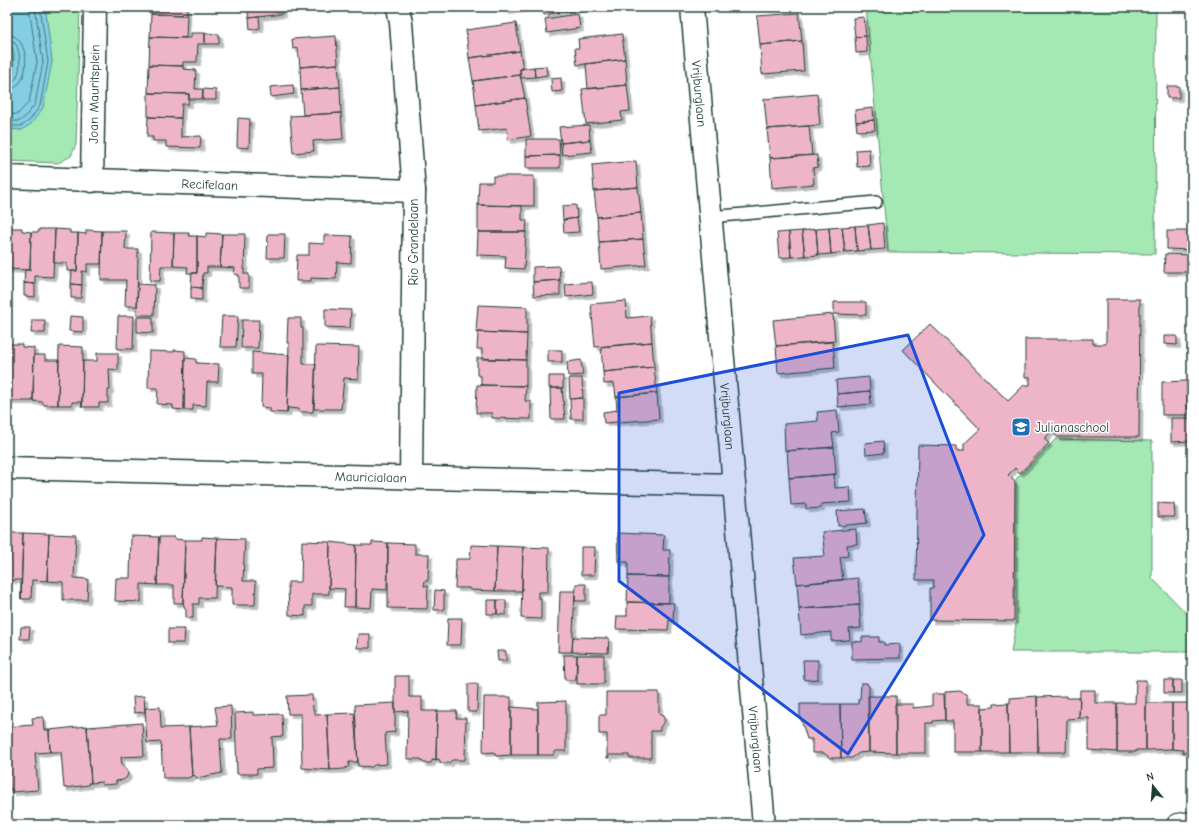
<svg xmlns="http://www.w3.org/2000/svg" width="1199" height="832" font-family="'Comic Neue',sans-serif">
<style>
.green{fill:#a4e8b4;stroke:#629274}
.water{fill:#84cee4;stroke:#5c949e}
.lines{fill:none;stroke-linecap:round;stroke-linejoin:round}
.shore{stroke:#47777a;stroke-width:1}
.building{fill:#eeb5c9;stroke:#1f3d34;filter:url(#shadow)}
.lane-casing{stroke:#1f3d34;stroke-width:14}
.street-casing{stroke:#1f3d34;stroke-width:25}
.primary-casing{stroke:#1f3d34;stroke-width:25}
.lane{stroke:#fff;stroke-width:11}
.street{stroke:#fff;stroke-width:22}
.primary{stroke:#fff;stroke-width:22}
.marked{fill:#1d4ed8;fill-opacity:0.2;stroke:#1d4ed8;stroke-width:3;stroke-linejoin:round}
.labels{text-anchor:middle;stroke-width:3;stroke-linejoin:round;paint-order:stroke}
.street-label{font-size:13px;fill:#1f3d34;stroke:#fff}
.poi-label{font-size:13px;fill:#1f3d34;stroke:#fff;text-anchor:start}
</style>
<defs>
<filter id="shadow"><feDropShadow dx="3.5" dy="3.5" stdDeviation="0" flood-color="#0004"/></filter>
</defs>
<rect width="100%" height="100%" fill="#fff"/>
<filter id="ink" filterUnits="userSpaceOnUse"><feTurbulence type="fractalNoise" baseFrequency=".025" numOctaves="2"/><feDisplacementMap in="SourceGraphic" scale="8" xChannelSelector="R" yChannelSelector="G"/><feConvolveMatrix kernelMatrix="1 2 1 2 8 2 1 2 1" color-interpolation-filters="sRGB"/></filter>
<g filter="url(#ink)">
<path class="green" d="M43,7H80L76,145L71,156L58,163L7,161V129L22,130L52,62L46,13Z
M866,7H1156L1155,254L888,252Z
M1056,439L1152,441V578L1192,619V652H1011L1016,625V479Z"/>
<path class="water" d="M7,7H43L46,13L52,62L43,108L31,124L22,130L7,129V79L10,70V54L7,39Z"/>
<g class="lines">
<path class="shore" d="M7,34C32,35 32,89 7,90
M7,40L15,43C22,53 23,83 7,84
M7,45L12,47L14,54L13,75L7,79
M7,115L18,114L29,102L37,62L29,7
M7,121H20L25,117L35,104L43,62L35,7
M7,126H21L29,121L40,106L48,62L40,7"/>
</g>
<path class="building" d="M151,7H187V15L151,14Z
M247,7H281L282,14L249,18Z
M505,7H531L506,11Z
M543,7H577L578,9L544,15Z
M799,13L802,41L760,45L757,16Z
M151,14L187,15L186,38L150,37Z
M578,14L580,28L547,33L545,19Z
M259,17L260,28L250,30L249,18Z
M864,17L866,36L855,37L853,18Z
M516,23L520,51L469,58L466,30Z
M191,33H205V44H198L197,62H183V66L149,65L150,37L191,38Z
M205,33L219,34V44H205Z
M622,34L625,59L577,65L575,48H579L578,39Z
M336,36L338,64L300,67L298,48L293,49L292,39Z
M866,36L867,52L856,53L855,37Z
M802,41L804,71L762,74L760,45Z
M520,51L523,69H520V75L473,81L469,58Z
M625,59L627,85L588,89L586,64Z
M338,64L340,87L301,90L300,67Z
M149,65L183,66V69L196,70L195,89H203V99H189V94L148,93Z
M546,66L547,75L535,77L534,67Z
M534,67L535,77L521,78L520,69Z
M520,75L525,98L476,105L473,81Z
M561,78L562,91L552,92L551,79Z
M293,85L294,94L271,97L270,87Z
M627,85L630,111L621,112L622,120L586,124L582,89Z
M1167,86H1179V98H1167Z
M340,87L341,113L303,115L301,90Z
M203,89L216,90V100H202Z
M148,93L189,94L188,104H182L181,118L148,117Z
M817,94L820,125L767,129L764,99Z
M525,98L531,136L508,140L507,128L479,131L476,105Z
M873,108L874,120L856,122L855,110Z
M341,113L343,139L313,141L314,151L293,153L290,116Z
M148,117L181,118V137L201,136L200,148L166,147V141H153V137H147Z
M238,118L250,119L249,148L237,147Z
M874,120L875,130L857,131L856,122Z
M589,125L590,140L561,143L559,127Z
M809,126L812,155L770,158L767,129Z
M526,139H559L560,155L526,156Z
M590,140L592,152L562,155L561,143Z
M869,149L870,166L857,167L856,150Z
M560,155V168H526V156Z
M817,155L818,167L813,168L814,184L772,188L770,158Z
M636,161L638,187L594,191L592,165Z
M493,176H534V206L478,205L479,182H493Z
M638,187L641,213L597,217L594,191Z
M478,205L522,206V220H527L526,232H478Z
M576,205L577,218L563,220L562,206Z
M641,213L643,239L599,242L597,217Z
M577,218L579,232L564,233L563,220Z
M883,223L885,249L871,250L868,225Z
M868,225L871,250L857,251L855,226Z
M855,226L857,251L845,252L842,227Z
M842,227L845,252L831,254L829,228Z
M7,228H22V231L31,232L30,270L7,269Z
M829,228L831,254L818,255L816,229Z
M39,229H55L53,277L35,276V284L24,283L25,270H30L31,232H39Z
M55,229L70,230V233H78L77,271H67V263H54Z
M816,229L818,255L805,256L802,231Z
M86,230L102,231L101,264H87V272L82,271V285L71,284L72,271H77L78,233L86,234Z
M102,231H126L125,249H138L137,306H125L126,280H101Z
M802,231L805,256L791,257L789,232Z
M1167,231H1192V250L1167,249Z
M151,232L174,233L173,266H161L160,281H150Z
M478,232H526L524,269L505,268L506,256L477,255Z
M789,232L791,257L779,258L777,233Z
M174,233H189V236H197V273H187L188,267L173,266Z
M206,233L222,234L220,267H207V273H203L202,288L191,287L192,273H197V236L206,237Z
M222,234H245L244,274H249V288H239V275L234,274L235,268L220,267Z
M268,234H285L284,258H267Z
M324,235L352,236L351,263L337,262L336,279L311,278V281H296L297,255H309V243L324,244Z
M643,239L646,265L601,269L599,242Z
M1165,254L1192,255V272H1164Z
M559,266L560,280L533,282V267Z
M560,280V295L534,296L533,282Z
M592,282L593,294L566,297L565,284Z
M24,283L35,284V297L24,296Z
M71,284L82,285L81,298H71Z
M138,284L155,285L154,315H137Z
M191,287L202,288V300L191,299Z
M1106,299H1140L1139,437H1057L1052,431L1044,439L1049,443L1020,473L1015,468L1008,475L1015,482L1014,621L930,620V588H933L934,580H916L918,445L956,446V451H964V444L980,429L903,350L930,324L1008,401L1024,385H1030V377H1025V339H1093V344H1106Z
M626,301L627,318L650,316L652,342L595,347L591,304Z
M834,302H866V315L834,314Z
M478,305L527,307V334L476,332Z
M325,309L351,310L350,328L325,327Z
M833,314L835,341L776,346L773,320Z
M70,316L83,317V332L69,331Z
M118,316H134L133,349H117Z
M222,316H238L236,347H220Z
M137,317H153V333L137,332Z
M288,318H301V328H303V364H316L313,412H299V409L288,408L287,413L289,343H287Z
M32,320H45V333H31Z
M242,320H259L258,348H241Z
M478,332L527,334L526,360L482,359V349H477Z
M1164,336H1177V345L1164,344Z
M652,342L654,367L603,372L601,347Z
M833,342L835,368L778,373L776,346Z
M8,344H22V347L34,348L33,401H7Z
M59,346L83,347L82,407V402H72V405H58Z
M316,346L359,347L358,379L344,378L341,409H314Z
M174,350L185,351L184,410L173,409V405L157,404L158,388H148L149,351L174,352Z
M548,350H562V362H548Z
M252,352L289,355L287,413L270,412V408L261,407L262,374H252Z
M97,353H118V370L109,369L110,390H108V403H99V407H82L83,361H97Z
M34,355H45V360H59L58,405H43V402L33,401Z
M185,358L196,359V363L219,364L218,382H207L206,406L193,405V410H184Z
M477,358L526,360V386L481,385V376L477,375Z
M581,360L583,375L568,376L567,362Z
M654,367L657,393L616,397L614,383L604,384L603,372Z
M549,376H563V388H549Z
M869,377L870,391L837,394L836,380Z
M569,378H582L583,398L570,399Z
M1187,381L1188,415H1162V382Z
M477,385L526,386L525,401H531V419L492,418V413H476Z
M550,388H562L565,419H551Z
M870,391L871,404L838,407L837,394Z
M657,393L659,419L604,423L603,412L617,410L616,397Z
M583,398V419H571L570,399Z
M837,410L839,432L832,433L834,447L785,451L784,424L818,421L817,412Z
M1171,418H1192V441L1171,442Z
M883,441L884,453L866,455L865,443Z
M834,447L836,474L789,478L787,451Z
M836,474L834,475L835,488L850,487L851,502L821,504V508L806,509V504L791,505L789,478Z
M1158,503L1174,504L1175,517H1158Z
M865,509L867,523L838,526L837,511Z
M856,529L857,544L847,545L848,556L840,557L843,580L797,584L794,558L825,556L822,532Z
M7,533H23L21,599V580H7Z
M23,533L49,534L47,581L32,580L31,599H21Z
M617,533L664,535L663,550H670L669,577L628,576V562H618Z
M49,534L76,535L74,578L88,579L87,600H63V582L47,581Z
M131,536L159,537L157,585L141,584V602L115,601L116,578H130Z
M159,537H174V539L185,540L183,603H174V585H157Z
M202,537L217,538L215,598H199V604H193V618H186V611L183,603L185,540H202Z
M217,538L245,539L243,581H256L255,605H232V587L215,586Z
M302,541L330,542L329,594H312V606H305V616L289,615L288,582H301Z
M330,542L356,545L355,607H344L345,589L329,588Z
M372,542L388,543L387,590L372,589L371,608L355,607L356,545H372Z
M388,543L415,544V554H429L428,581H425L424,586H428L427,609L388,608Z
M471,545L497,546L495,591L470,590L469,588H455L456,559H470Z
M497,546L523,547L522,591H495Z
M523,547L549,548L548,592H538V598H541V619L521,618Z
M581,547H595L594,575H581Z
M628,576L669,577V603L627,602Z
M858,578L860,605L799,609L797,584Z
M576,584H586V601H575Z
M435,590L444,591V610H434Z
M560,591H575L572,652H558Z
M487,600H497V614H487Z
M497,600H506V615L497,614Z
M627,602L674,603L673,621L669,620L668,630L616,629L617,616H627Z
M859,605L861,628L849,629L850,640L831,641V632L801,635L799,609Z
M448,618H462L461,645H447Z
M21,627H30L29,639H20Z
M168,629H185L184,643H168Z
M358,634H370V648H357Z
M573,637L609,638L608,653L572,652Z
M862,637H879V642H884V645L900,644V658L852,659V641L862,642Z
M497,651H506V661H498Z
M564,655H577L576,680H565Z
M577,655H604V684H577Z
M803,660H818V679L804,680Z
M395,676H409V697H422V711H437L436,760L433,759L431,763H423L421,759H407L408,711L395,712Z
M1136,680H1146V750H1136V752H1117V703H1135Z
M1164,680H1173V693H1164Z
M1173,680H1182V693H1173Z
M861,683H867L869,687V752L859,753L852,758H841L840,704H858V699H860Z
M468,684H478L477,712H468Z
M1080,690H1095V703H1117V752L1089,750V718H1079Z
M960,691L967,695V704H982V752H953V721H945V692Z
M606,692H659V714L663,716L665,721L660,727V731H651V758H629V755H609V758H607V734H599V715H606Z
M932,694H944L945,720L933,721V723H926V753H896L895,704H913V708L932,706Z
M312,695L313,709L316,715L327,714L330,770L302,768L301,714H288L287,696Z
M144,696L145,712L134,713L133,697Z
M868,696H896V753L869,752Z
M1037,696L1038,752H1009L1008,703H1010V698Z
M1067,696V698H1080L1079,718L1067,719L1066,752H1038L1037,697Z
M484,697H511V755L496,756L494,752L483,753Z
M566,701V751H556L553,755H538V702Z
M395,703V732L385,733L387,764L374,765L372,767L358,766L355,705Z
M1008,703L1009,752H982V708L994,707V704Z
M1146,703H1172V749L1146,750Z
M1172,703H1192V753H1183V750L1172,749Z
M800,704H840L841,758H830L824,753H812V739H807L800,716Z
M231,706L232,739H220L222,773L197,778L194,775L192,776L189,727L218,725L215,707Z
M160,707L161,728L189,727L192,776L188,778H163L161,742L147,743L145,708Z
M511,707L538,709V755H511Z
M437,711H457L456,718H466L465,760H452L449,763H441L439,759L436,760Z
M253,712V715L282,714L283,736L272,737L273,768L257,769V774H237L235,713Z
M354,713L358,762H349V766L344,769L330,770L327,714Z
M43,717L44,730H49L50,752L35,753L38,790L12,792V789H9L7,727L33,725L32,718Z
M142,723L144,756L121,757L122,765L128,772L127,777L123,780L116,781V784L103,785L102,782L91,783L87,727Z
M87,726L91,783H88L89,785L64,788L61,752H50L49,730Z
M7,752L9,789L7,790Z"/>
<g class="lines">
<g class="lane-casing">
<path id="lane" d="M710,217L876,202"/>
</g>
<g class="street-casing">
<g id="street">
<path d="M398,7L401,23L414,191L411,478"/>
<path id="s1" d="M692,7L764,825"/>
<path id="s2" d="M7,177L414,191"/>
<path id="s3" d="M92,181L95,7"/>
<path id="s4" d="M7,468L734,485"/>
</g>
</g>
<g class="primary-casing">
<path id="primary" d="M1178,825L1192,823"/>
</g>
<use href="#lane" class="lane"/>
<use href="#street" class="street"/>
<use href="#primary" class="primary"/>
</g>
</g>
<path class="marked" d="M908,335L984,535L848,754L619,581V393Z"/>
<defs>
<g id="school-square" transform="scale(1)"><rect x="-9" y="-9" width="18" height="18" rx="4" fill="#1f6fb2" stroke="#fff"/><path d="M0-5L7-2L0 1L-7-2ZM-4 1L0 2.5L4 1V4Q0 6-4 4Z" fill="#fff"/></g>
</defs>
<g fill-rule="evenodd">
<use href="#school-square" x="1021" y="427"/>
</g>
<g class="labels">
<g class="street-label">
<text dy="5" stroke="none"><textPath href="#s1" startOffset="87">Vrijburglaan</textPath></text>
<text dy="5" stroke="none"><textPath href="#s3" startOffset="87">Joan Mauritsplein</textPath></text>
<text dy="5" stroke="none"><textPath href="#s2" startOffset="203">Recifelaan</textPath></text>
<text transform="translate(413 242) rotate(-90)" y="5">Rio Grandelaan</text>
<text dy="5" stroke="none"><textPath href="#s1" startOffset="411">Vrijburglaan</textPath></text>
<text dy="5" stroke="none"><textPath href="#s4" startOffset="364">Mauricialaan</textPath></text>
<text dy="5" stroke="none"><textPath href="#s1" startOffset="735">Vrijburglaan</textPath></text>
</g>
<g class="poi-label">
<text x="1035" y="432">Julianaschool</text>
</g>
</g>
<rect width="1199" height="832" fill="none" stroke="#fff" stroke-width="24"/>
<rect x="12" y="12" width="1175" height="808" fill="none" stroke="#1f3d34" stroke-width="1.5" filter="url(#ink)"/>
<g transform="translate(1153 786) rotate(343)" stroke="#ffffff" stroke-width="3" paint-order="stroke">
<path d="M0-3L7 15L0 10L-7 15Z" fill="#1f3d34"/>
<text y="-6" font-size="11" font-weight="bold" text-anchor="middle" fill="#1f3d34">N</text>
</g>
</svg>
